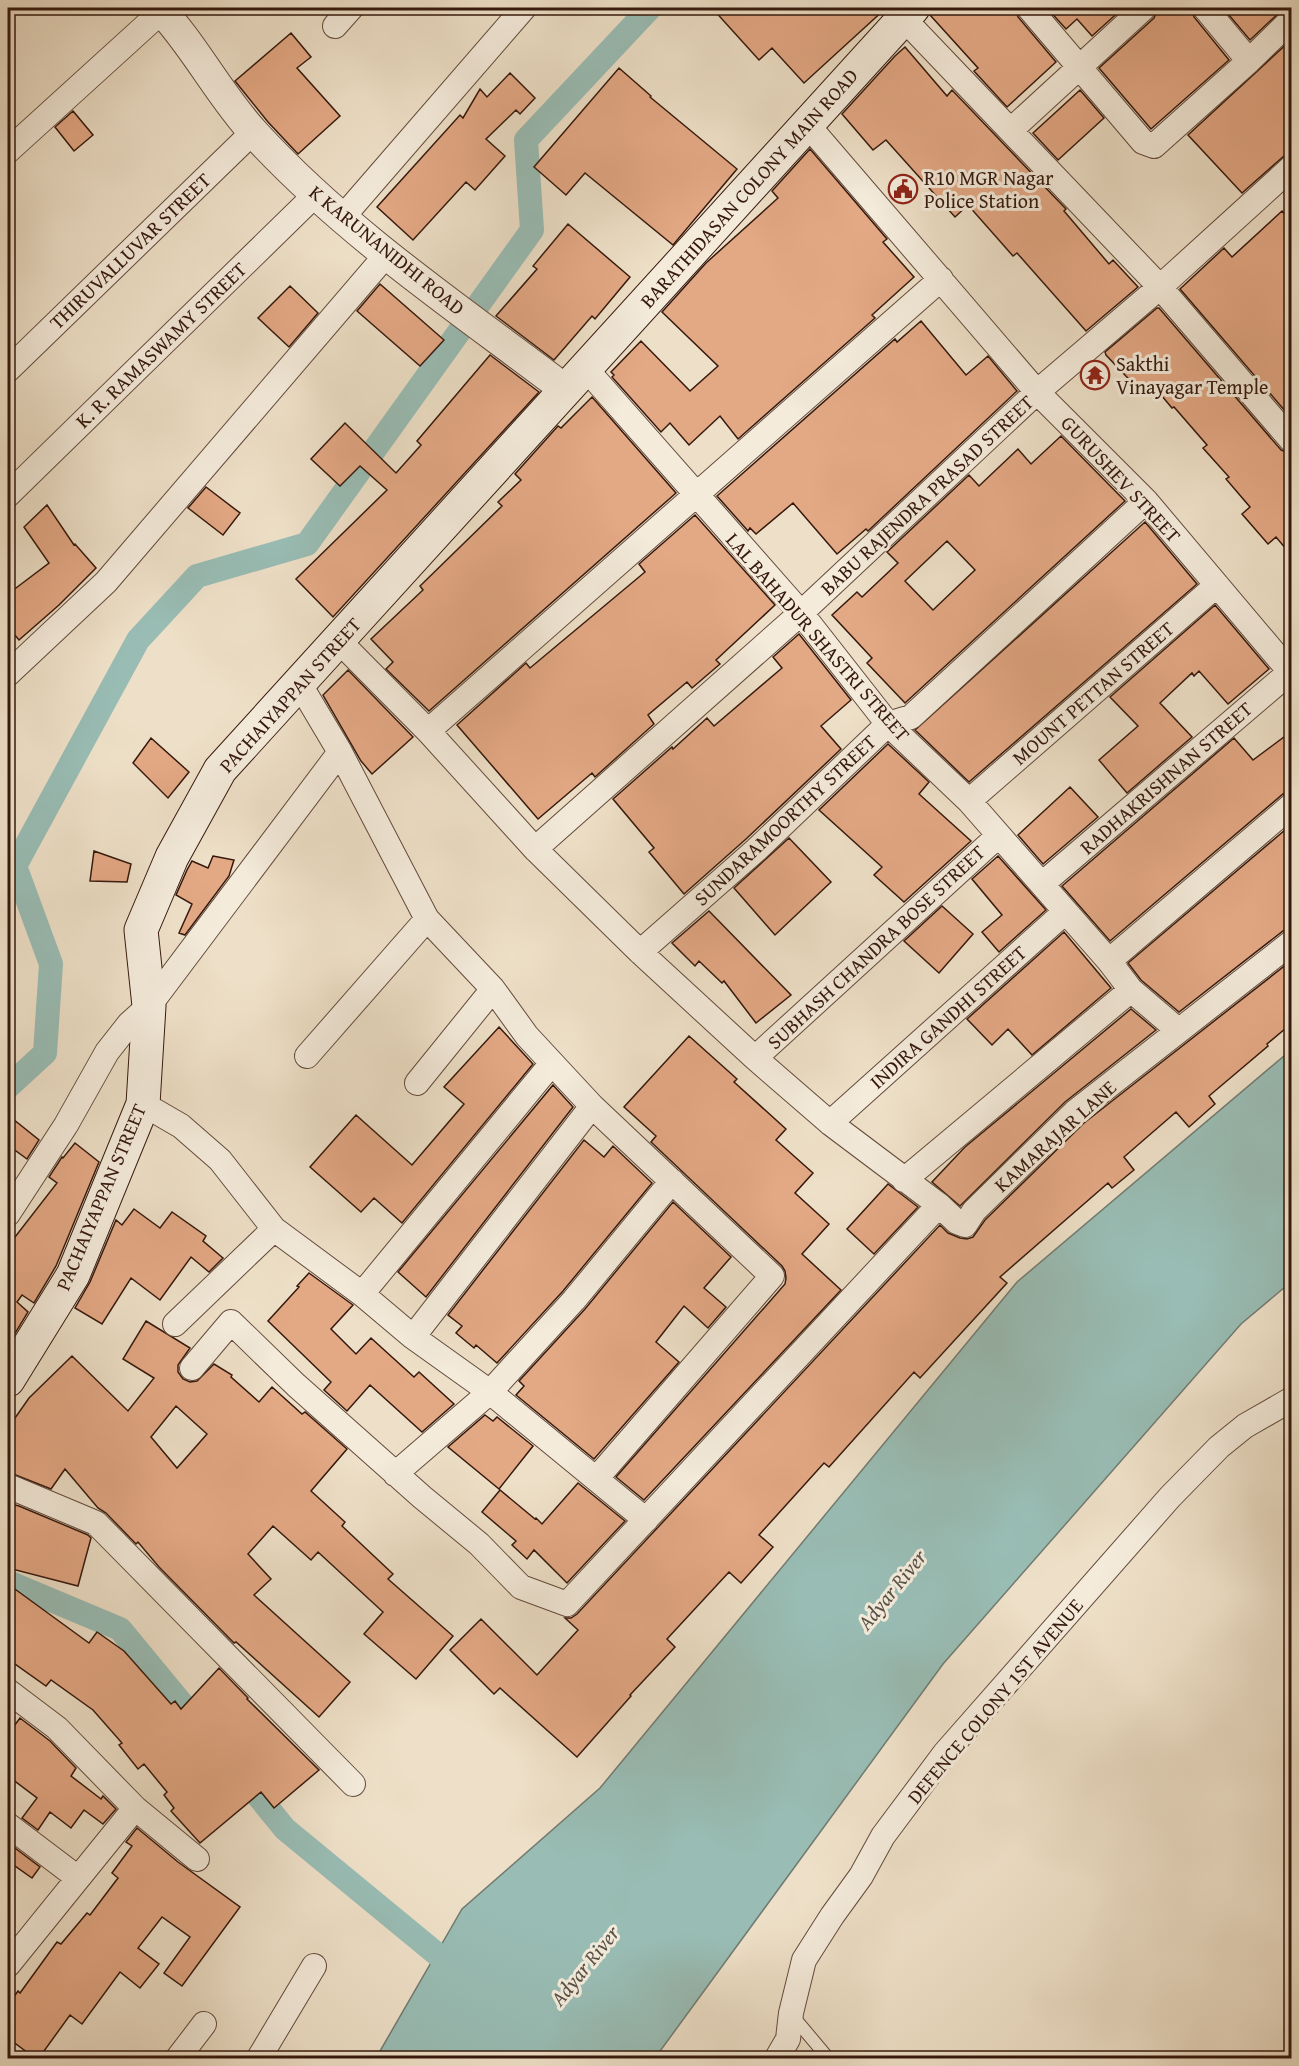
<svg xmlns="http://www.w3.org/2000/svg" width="1299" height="2066" font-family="'Gentium Book Plus',serif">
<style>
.water{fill:#99bdb5;stroke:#717b72;stroke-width:1.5}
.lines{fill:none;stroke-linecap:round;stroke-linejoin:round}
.canal{stroke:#99bdb5;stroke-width:24}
.building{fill:#e3a884;stroke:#35180d;stroke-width:1.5;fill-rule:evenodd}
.service-casing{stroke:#634a3c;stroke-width:14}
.minor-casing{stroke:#634a3c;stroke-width:26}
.tertiary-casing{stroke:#634a3c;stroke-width:32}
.secondary-casing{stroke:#35180d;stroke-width:35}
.service{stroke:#f4ebdb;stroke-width:12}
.minor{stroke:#f4ebdb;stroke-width:24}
.tertiary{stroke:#f4ebdb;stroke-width:30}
.secondary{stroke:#f4ebdb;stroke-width:33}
.labels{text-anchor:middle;stroke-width:6;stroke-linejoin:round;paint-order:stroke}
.poi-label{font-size:20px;fill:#35180d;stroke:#f4ebdb;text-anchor:start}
.street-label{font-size:20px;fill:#35180d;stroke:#f4ebdb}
.water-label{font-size:21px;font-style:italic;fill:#585248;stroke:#f4ebdb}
</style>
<rect width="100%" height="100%" fill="#eee0c8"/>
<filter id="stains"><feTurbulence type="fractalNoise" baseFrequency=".00333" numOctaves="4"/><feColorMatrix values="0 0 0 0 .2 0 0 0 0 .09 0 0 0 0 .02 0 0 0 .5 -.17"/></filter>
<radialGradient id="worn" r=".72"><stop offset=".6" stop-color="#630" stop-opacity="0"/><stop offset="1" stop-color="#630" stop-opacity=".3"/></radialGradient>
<path class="water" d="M1291,1050V1282L1241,1324L943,1664L655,2058H376L462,1909L600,1788L1017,1282Z"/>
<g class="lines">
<path class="canal" d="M8,1087L45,1053L51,964L15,866L138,640L197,576L307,544L532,230L526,140L650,8
M8,1582L120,1629L205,1732
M237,1770L285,1829L461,1974"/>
</g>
<path class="building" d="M712,8H886L804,83L772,48L759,60Z
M931,8H1015L1018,17L1056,62L1007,107L974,71L978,68L930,15Z
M1047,8H1123L1092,36L1077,19L1066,29Z
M1158,8H1191L1194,17L1229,60L1151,129L1099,68L1154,18Z
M1223,8H1284L1250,40Z
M291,33L311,57L297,68L340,116L298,154L268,122L235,81Z
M1292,39V149L1242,193L1188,135Z
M905,47L947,96L952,90L1066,209L1064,211L1109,264L1113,260L1138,287L1086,331L1017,253L1013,256L968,205L955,217L886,140L873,150L842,114L895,56Z
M619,68L651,96L650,97L737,169L673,245L585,173L566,195L534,167Z
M510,73L535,98L520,114L516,110L486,139L505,156L475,190L466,182L413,240L377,207L460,115L463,118L480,89L487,97Z
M1080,90L1104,118L1058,160L1033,133Z
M73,111L93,135L74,151L55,127Z
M810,149L887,239L883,242L914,277L872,315L875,318L738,439L720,416L689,445L670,423L661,432L612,377L614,375L611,372L641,341L690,391L718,366L662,312L706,263L778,198L772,191Z
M1282,211L1292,222V419L1180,289L1224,248L1232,257Z
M568,224L630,277L595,319L592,316L554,360L496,316L537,269L533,266Z
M380,284L444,340L420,366L357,311Z
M290,286L318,313L289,347L258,318Z
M1157,308H1159L1281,450L1292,455V556L1276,537L1268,544L1242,514L1250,507L1226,479L1229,477L1203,448L1207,445L1174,407L1172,408L1152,384L1142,393L1106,355L1105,352Z
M921,321L966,375L988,356L1017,391L868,531L866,529L837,554L793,503L756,534L750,528L748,531L717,496L895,339L897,342Z
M490,355L539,392L333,617L296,579L387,490L360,466L340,486L311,459L345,423L396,473L421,445L417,441Z
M592,397L676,493L429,711L386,669L393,662L371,639L423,590L420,586L502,506L498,502L521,480L515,474L558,426L561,428Z
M1061,436L1125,501L905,703L867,663L872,658L832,615L857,592L862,597L898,563L887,552L969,475L979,486L1018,449L1031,464ZM947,541L975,570L933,610L905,581Z
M206,487L240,513L223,535L188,508Z
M47,505L74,545L75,544L96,568L59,605L19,640L8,627V594L49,563L24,527Z
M695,515L775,605L716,660L720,664L692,688L687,682L648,715L654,724L595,777L592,773L538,819L457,725L526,663L530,668L645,572L639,564Z
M1145,522L1197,584L969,782L915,730Z
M1215,605L1269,669L1228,704L1199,671L1194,676L1192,673L1160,703L1192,737L1127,793L1099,760L1138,726L1110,697Z
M799,634L851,700L821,726L841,749L746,839L684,894L649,852L654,848L613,799L672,747L673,749L707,718L714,726L782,668L773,657Z
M348,670L413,737L372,774L361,761L323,695Z
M1292,731V791L1283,794L1110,941L1062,886L1234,738L1253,760Z
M151,738L189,772L168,798L133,763Z
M888,744L929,782L919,794L971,841L904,902L874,875L882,867L819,810Z
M1070,787L1098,817L1043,864L1018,835Z
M1292,824V928L1283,931L1179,1012L1141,980L1128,963Z
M789,838L831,882L775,935L734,888Z
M94,851L131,864L127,882L90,881Z
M213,856L234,860L229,876L185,935L179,933L192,904L176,895L187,870L192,861L208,868Z
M998,856L1046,910L999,952L982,932L1002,915L972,879Z
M942,906L973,934L939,973L904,941Z
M709,911L791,995L756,1023L724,981L722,983L699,961L695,966L672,943Z
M1064,932L1111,988L1032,1055L1008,1029L992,1045L967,1019Z
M1292,960V1023L1267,1044L1268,1046L1209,1096L1215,1104L1189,1127L1176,1112L1124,1157L1134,1170L1112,1188L1108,1183L1000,1277L1007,1283L920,1378L914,1372L829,1467L824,1463L759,1535L773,1547L741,1583L729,1572L667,1639L675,1647L630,1695L631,1696L577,1757L500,1688L494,1694L450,1650L481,1619L537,1675L578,1630L565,1618H571L577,1614L940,1225L948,1233L960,1238L967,1239L973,1237L985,1220L1084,1123Z
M1131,1009L1156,1030L1065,1102L960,1206L932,1182L965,1147Z
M499,1027L533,1064L402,1223L374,1198L361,1212L310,1167L356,1115L412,1165L464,1104L444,1087Z
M689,1036L737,1079L734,1082L786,1129L776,1140L813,1173L795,1193L829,1224L802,1254L841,1290L644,1500L616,1477L785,1284L786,1278L785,1271L782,1266L651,1142L656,1136L624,1107Z
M553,1085L573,1107L426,1297L398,1272Z
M8,1115L39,1140L27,1159L8,1145Z
M584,1140L604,1157L613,1146L652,1183L563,1291L497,1363L476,1345L474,1348L456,1333L462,1326L448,1315Z
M75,1143L99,1162L56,1266L34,1303L22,1295L17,1302L28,1312L8,1345V1246L57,1183L49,1177L62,1157L63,1158Z
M888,1184L918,1207L874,1254L847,1229Z
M673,1202L731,1257L704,1288L726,1307L708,1328L684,1306L656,1342L679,1362L594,1459L516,1395L524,1386L519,1381L585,1309Z
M134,1209L160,1228L172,1212L206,1236L203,1241L223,1258L209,1272L191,1257L160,1300L131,1278L102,1324L75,1308L90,1282L116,1220L122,1225Z
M309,1273L353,1305L331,1329L356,1354L371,1338L414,1377L419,1372L454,1404L422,1432L370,1385L347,1411L324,1390L331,1382L268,1321L299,1287L297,1286Z
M146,1321L190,1348L178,1365V1372L183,1379L190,1382L197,1381L214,1364L232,1375L231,1377L259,1402L272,1387L302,1414L305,1412L347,1449L311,1491L345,1522L342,1526L393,1574L388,1579L453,1636L416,1679L364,1634L383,1612L318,1552L311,1560L273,1526L248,1554L271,1579L254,1595L350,1682L319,1717L236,1642L234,1643L159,1567L138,1542L136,1544L106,1513L98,1508L65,1469L51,1489L8,1472V1428L29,1398L72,1356L128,1411L154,1378L123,1359ZM176,1406L207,1434L177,1468L151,1437Z
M485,1415L493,1421L497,1417L533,1446L499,1489L448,1447Z
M578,1483L625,1521L567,1583L534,1550L527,1559L512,1545L516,1541L482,1512L500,1490L535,1519L536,1518L542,1524Z
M8,1503L19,1506L88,1535L91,1538L78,1586L8,1568Z
M8,1584L89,1643L97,1632L124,1651L171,1704L175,1701L181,1709L219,1668L248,1698L247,1699L319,1770L274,1808L261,1792L200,1843L171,1811L174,1808L164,1795L167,1792L144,1764L138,1769L119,1745L122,1743L93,1710L51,1680L46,1686L8,1659Z
M20,1718L50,1741L76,1768L71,1776L101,1799L103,1796L116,1809L103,1824L84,1810L71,1828L50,1812L38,1830L22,1818L37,1798L8,1776V1734Z
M137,1828L178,1862L240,1907L182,1986L164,1973L190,1937L162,1917L138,1948L159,1964L140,1988L120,1972L82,2024L70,2015L39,2058H35L8,2038V2005L18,1991L20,1993L57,1942L61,1944L87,1913L90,1915L118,1878L112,1873L132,1846L126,1842Z
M11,1845L40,1867L32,1878L8,1861V1850Z"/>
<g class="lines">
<g class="service-casing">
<path id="service" d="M791,2014L828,2058"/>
</g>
<g class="minor-casing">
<path id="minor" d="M1029,8L1143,142L1154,146L1249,61L1292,19
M1205,8L1249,61
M904,19L1160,287L1292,441
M335,26L351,8
M806,123L1037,392L1146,501L1292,674
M1011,130L1144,8
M8,151L162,11
M342,218L524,8
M586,369L801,613L888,724L969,801L1109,961L1131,990L1178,1030
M8,370L253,132
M8,495L315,195
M338,640L428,731L535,849L640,952L755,1058L830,1123L939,1205L957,1222L965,1225L974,1211L1075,1112L1292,942
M8,674L106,582L387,254
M299,683L340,752L427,919L493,989L527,1036L592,1106L772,1276L596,1479
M428,731L941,279
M969,801L1217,585
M535,849L801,613L1037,392L1160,287L1292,167
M1042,884L1290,672
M640,952L756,850L888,724L911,717L1146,501
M1109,961L1292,805
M307,1056L427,919
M755,1058L998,836
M417,1083L493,989
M143,1104L181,1126L220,1160L274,1229L362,1294L413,1337L490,1392L646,1520
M830,1123L1065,912
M904,1180L1131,990
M8,1214L66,1125L107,1052L129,1024L149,1006L340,752
M362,1294L552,1063
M175,1324L274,1229
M413,1337L592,1106
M192,1368L231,1322L296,1385L422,1497L479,1544L521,1587L567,1604L939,1205
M395,1474L490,1392L574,1300L672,1181
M8,1486L96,1523L353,1784
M8,1691L57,1728L135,1808L197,1859
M8,1825L78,1878
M8,1965L135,1808
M178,2058L204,2024
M259,2058L314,1966
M777,2058L788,2039L791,2013L804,1960L832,1916L861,1876L883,1836L945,1753L1170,1497L1219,1447L1245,1426L1292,1399"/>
</g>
<g class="tertiary-casing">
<path id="tertiary" d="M159,8C195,46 219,95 255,134C346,233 459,309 566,390"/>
</g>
<g class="secondary-casing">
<path id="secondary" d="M8,1380L73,1275L143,1104L149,1006L141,930L172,857L220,770L913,8"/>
</g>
<use href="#service" class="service"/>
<use href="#minor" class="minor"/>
<use href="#tertiary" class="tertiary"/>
<use href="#secondary" class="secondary"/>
</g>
<defs>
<g id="civic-ring" transform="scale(1.5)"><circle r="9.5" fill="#f4ebdb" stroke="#8f2418" stroke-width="1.5"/><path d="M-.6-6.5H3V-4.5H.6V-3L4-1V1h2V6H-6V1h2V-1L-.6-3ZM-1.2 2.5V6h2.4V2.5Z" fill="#8f2418"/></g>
<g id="temple-ring" transform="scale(1.5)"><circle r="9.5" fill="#f4ebdb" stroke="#8f2418" stroke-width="1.5"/><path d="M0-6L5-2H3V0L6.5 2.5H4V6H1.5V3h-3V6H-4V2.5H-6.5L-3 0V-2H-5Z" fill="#8f2418"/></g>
</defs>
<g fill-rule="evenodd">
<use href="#civic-ring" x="903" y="189"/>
<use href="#temple-ring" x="1095" y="375"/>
</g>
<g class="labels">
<g class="poi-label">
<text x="924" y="185">R10 MGR Nagar<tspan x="924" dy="23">Police Station</tspan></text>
<text x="1116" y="371">Sakthi<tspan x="1116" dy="23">Vinayagar Temple</tspan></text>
</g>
<g class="street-label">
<text transform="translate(749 188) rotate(-48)" y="7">BARATHIDASAN COLONY MAIN ROAD</text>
<text transform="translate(387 250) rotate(39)" y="7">K KARUNANIDHI ROAD</text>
<text transform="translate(130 251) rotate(-44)" y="7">THIRUVALLUVAR STREET</text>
<text transform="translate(161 345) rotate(-44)" y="7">K. R. RAMASWAMY STREET</text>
<text transform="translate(1121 479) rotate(47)" y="7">GURUSHEV STREET</text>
<text transform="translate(927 495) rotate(-43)" y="7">BABU RAJENDRA PRASAD STREET</text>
<text transform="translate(818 637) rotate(49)" y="7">LAL BAHADUR SHASTRI STREET</text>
<text transform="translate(1093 693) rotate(-41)" y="7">MOUNT PETTAN STREET</text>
<text transform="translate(290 695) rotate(-48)" y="7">PACHAIYAPPAN STREET</text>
<text transform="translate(1166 778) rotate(-41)" y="7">RADHAKRISHNAN STREET</text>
<text transform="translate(785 820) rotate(-43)" y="7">SUNDARAMOORTHY STREET</text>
<text transform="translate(876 947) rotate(-43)" y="7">SUBHASH CHANDRA BOSE STREET</text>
<text transform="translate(948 1017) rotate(-42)" y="7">INDIRA GANDHI STREET</text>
<text transform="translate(1055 1136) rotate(-42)" y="7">KAMARAJAR LANE</text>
<text transform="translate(101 1197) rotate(-67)" y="7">PACHAIYAPPAN STREET</text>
<text transform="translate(995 1701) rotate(-50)" y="7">DEFENCE COLONY 1ST AVENUE</text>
</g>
<g class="water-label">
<text transform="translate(892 1590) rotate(-51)" y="7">Adyar River</text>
<text transform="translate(585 1966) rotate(-51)" y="7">Adyar River</text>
</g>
</g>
<rect width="1299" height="2066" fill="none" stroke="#eee0c8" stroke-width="30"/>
<rect x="9" y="9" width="1281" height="2048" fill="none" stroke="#35180d" stroke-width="3"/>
<rect x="15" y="15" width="1269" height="2036" fill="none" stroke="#35180d" stroke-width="1.5"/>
<rect width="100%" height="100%" filter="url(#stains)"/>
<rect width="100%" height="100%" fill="url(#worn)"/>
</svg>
